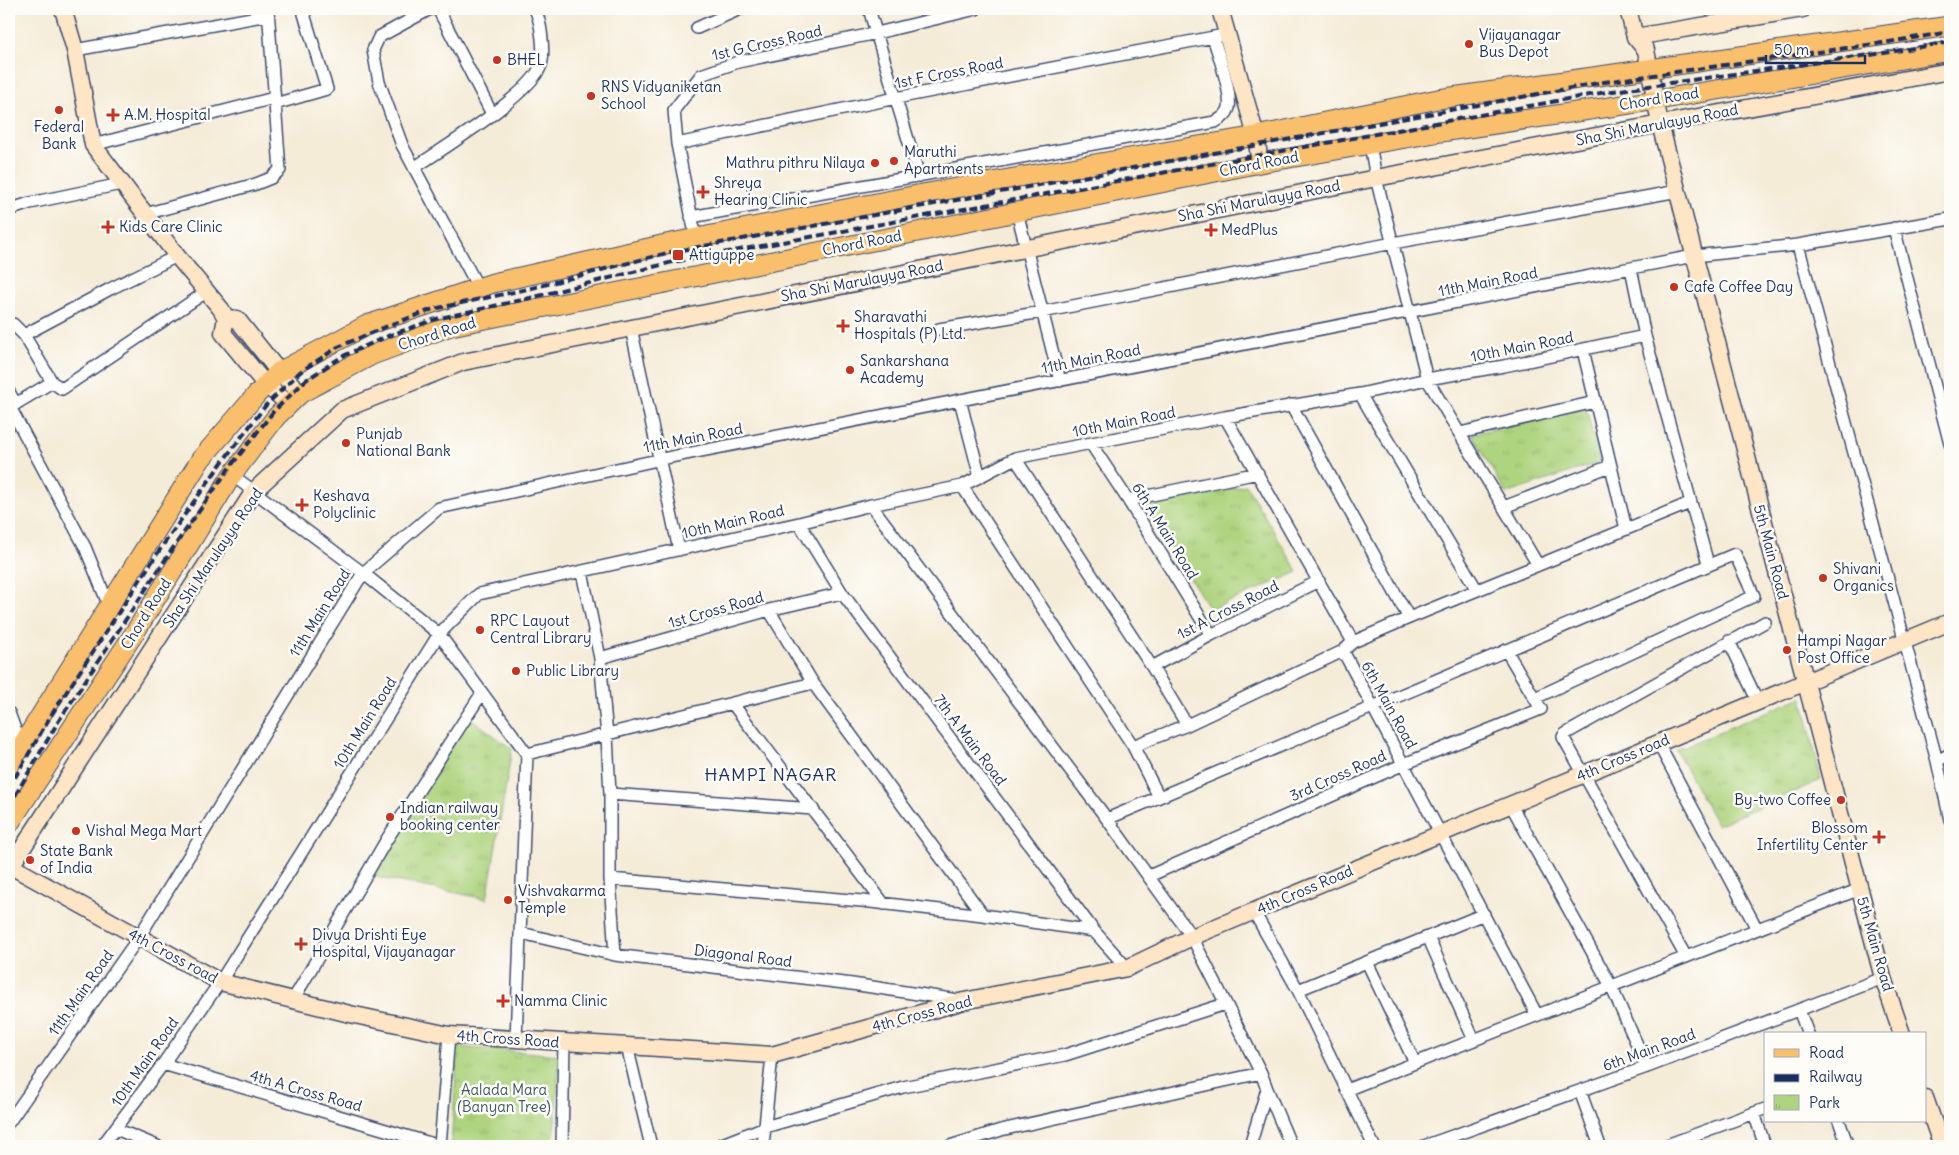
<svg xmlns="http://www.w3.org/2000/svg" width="1959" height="1155" font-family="Delius,sans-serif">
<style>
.park{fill:url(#park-tufts);stroke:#64826e}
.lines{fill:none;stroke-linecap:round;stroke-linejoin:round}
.street-casing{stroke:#3c4b70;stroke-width:14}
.secondary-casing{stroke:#3c4b70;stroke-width:19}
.primary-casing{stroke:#3c4b70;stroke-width:21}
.street{stroke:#fff;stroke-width:11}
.secondary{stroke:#fde5c5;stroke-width:16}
.primary{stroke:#f9bf6d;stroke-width:19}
.rail{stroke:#1b2f5e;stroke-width:4;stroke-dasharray:8 4;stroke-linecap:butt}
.poi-dot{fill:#c8321e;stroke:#fdfcf7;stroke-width:2}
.labels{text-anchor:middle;stroke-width:5;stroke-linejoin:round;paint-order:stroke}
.poi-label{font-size:15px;fill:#1b2f5e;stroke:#fdfcf7;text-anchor:start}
.street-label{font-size:15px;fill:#1b2f5e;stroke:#fdfcf7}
.park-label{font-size:15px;fill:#405866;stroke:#fdfcf7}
.quarter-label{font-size:18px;letter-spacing:1px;fill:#1b2f5e;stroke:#fdfcf7}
</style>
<defs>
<pattern id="park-tufts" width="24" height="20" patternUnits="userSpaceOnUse" patternTransform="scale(1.25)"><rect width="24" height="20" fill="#aed47f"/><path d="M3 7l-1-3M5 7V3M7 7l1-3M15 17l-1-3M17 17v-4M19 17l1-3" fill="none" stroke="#95b670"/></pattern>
</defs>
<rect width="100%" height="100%" fill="#fdfcf7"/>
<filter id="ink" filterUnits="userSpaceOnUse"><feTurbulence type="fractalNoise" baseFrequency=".02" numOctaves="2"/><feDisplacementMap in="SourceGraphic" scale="10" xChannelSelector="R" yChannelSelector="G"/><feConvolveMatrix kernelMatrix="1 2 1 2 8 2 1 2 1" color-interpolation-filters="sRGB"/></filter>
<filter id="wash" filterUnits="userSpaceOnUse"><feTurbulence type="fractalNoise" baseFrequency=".0096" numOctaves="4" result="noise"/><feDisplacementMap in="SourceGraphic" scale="20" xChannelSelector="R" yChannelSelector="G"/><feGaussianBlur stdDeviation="1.12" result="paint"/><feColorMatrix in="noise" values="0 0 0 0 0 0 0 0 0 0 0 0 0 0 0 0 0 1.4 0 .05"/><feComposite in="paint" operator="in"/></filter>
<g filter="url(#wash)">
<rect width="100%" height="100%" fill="#f5ecd8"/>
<path class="park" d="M1586,408L1600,462L1506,494L1472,434Z
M1246,485L1298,572L1210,610L1146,507Z
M1802,697L1821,780L1717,825L1676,750Z
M469,717L512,749L487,899L371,876Z
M458,1047L560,1055L553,1146H451Z"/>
</g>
<g filter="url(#ink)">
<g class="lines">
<g class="street-casing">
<path id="street" d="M430,9L379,37L373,50L379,82L402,145L478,287
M438,9L492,114
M869,9L919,176
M697,28L740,9
M75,50L268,15
M275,104L327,89L304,14
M677,144L896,98L1219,36
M1370,144L1376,178L1427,379L1538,565
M93,145L274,98
M414,168C442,149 532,94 541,65C545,52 541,21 535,9
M9,210L30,203L121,184
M1017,212L1060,381
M145,214L256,184L271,178L280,170L268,9
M691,217L1215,122C1221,119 1227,115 1229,108C1232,93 1218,53 1213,37
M1894,228L1950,444
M696,239L677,144L674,110L701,75L738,62L877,33L976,9
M1798,245L1937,761L1950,820
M1631,268L1645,336L1708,564
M9,325L13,324L24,335L52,382
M631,328L679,550
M939,329L1042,312L1393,243L1678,191
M24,335L110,289L177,256
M1583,350L1626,529
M9,392L16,404
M1360,394L1477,590
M960,400L980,477
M1291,405L1409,618
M10,407L85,547L109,606
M9,408L52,382L62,389L206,292
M1225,417L1353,642
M1460,433L1595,402
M1091,444L1128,500L1211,635
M1015,458L1152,667L1187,725
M232,475L363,573L439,634L527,754L516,1039
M962,486L1133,746L1159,797
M1128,500L1258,473
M871,505L1107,819L1192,937L1261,1073L1267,1089L1250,1146
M1504,507L1610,466
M799,523L842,593L1094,931L1127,968
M582,572L600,658L607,736L610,794V879L615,955
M769,610L813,683L983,915
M1729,641L1758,702
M1343,651L1537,1015
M600,658L769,610L842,593
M1152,667L1211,635L1319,581
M732,703L884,904
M9,713L21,746
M1658,743L1757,929
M1133,746L1187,725L1343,651L1353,642L1409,618L1690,503
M527,754L813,683
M1937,761L1950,754
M610,794L813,809
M1511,805L1611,986L1647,1067
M1107,819L1735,554L1754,596L1535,698
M1149,876L1404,764L1541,709L1506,650
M610,879L862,901L983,915L1094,931
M1254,912L1298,990L1374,1146
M521,933L615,955L852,984L958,1000
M1428,937L1474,1040
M1686,957L1563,737L1565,734L1765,622
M1367,962L1415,1063
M1298,990L1484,914
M293,1000L387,839L482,693
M1799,1010L1808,1034
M627,1046L651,1146
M163,1064L440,1146
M1267,1089L1291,1146
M1346,1090L1860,889
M1580,1091L1600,1146
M1754,1113L1765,1146
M1839,1121L1848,1146
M9,1122L139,937L363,573L439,508L671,457L1631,268L1694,256L1798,245L1950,219
M116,1129L157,1146
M102,1146L163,1064L220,982L439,634L479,594L799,523L871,505L962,486L1015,458L1225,417L1360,394L1427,379L1504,366L1645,336
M440,1146L449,1035
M562,1146L564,1043
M717,1146L765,1127L903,1087L1065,1055L1225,1004
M763,1146L772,1055
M950,1146L1001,1130L1261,1073
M1424,1146L1647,1067L1883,978
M1664,1146L1765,1109"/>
</g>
<g class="secondary-casing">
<path id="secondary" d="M63,9L75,50L93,145L177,256L221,309L226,318L223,333L265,384L289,404
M1220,9L1256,136L1260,163
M1628,9L1635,37L1646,50L1660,124L1883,978L1902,1034
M1635,37L1803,9
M226,318L237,319L279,372L301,393
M9,865L220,982L350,1014L449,1035L627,1046L772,1055L964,1001L1127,968L1192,937L1950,622
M9,869L254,491L342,410L463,362L1376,178L1660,124L1950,71
M1925,1098L1942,1146"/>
</g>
<g class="primary-casing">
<path id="primary" d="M9,766L201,459L257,394L279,372L367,325L493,283L666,244L922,194L1256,136L1438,99L1950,26
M9,824L137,629L232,475L276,417L301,393L372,355L451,326L1260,163L1441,132L1657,100L1950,51"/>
</g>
<use href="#street" class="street"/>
<use href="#secondary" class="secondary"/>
<use href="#primary" class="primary"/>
<path class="rail" d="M9,788L50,717L163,545L223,461L266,405L300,372L338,347L385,327L433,309L528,289L671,252L1604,82L1882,43L1950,32
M9,806L58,722L171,551L230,467L273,412L306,380L343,356L388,336L436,319L530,298L673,262L1606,92L1884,53L1950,42"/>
</g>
</g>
<g class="poi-dot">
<circle cx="1469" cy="44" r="5"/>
<circle cx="497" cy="60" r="5"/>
<circle cx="591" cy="96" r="5"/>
<circle cx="59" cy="110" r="5"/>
<path d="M110.5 107.5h5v5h5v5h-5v5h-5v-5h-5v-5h5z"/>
<circle cx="894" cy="161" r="5"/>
<circle cx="875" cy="163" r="5"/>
<path d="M700.5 184.5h5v5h5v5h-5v5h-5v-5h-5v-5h5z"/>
<path d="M105.5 219.5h5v5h5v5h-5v5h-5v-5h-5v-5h5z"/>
<path d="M1208.5 222.5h5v5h5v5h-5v5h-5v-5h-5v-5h5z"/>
<rect x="672" y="249" width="12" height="12" rx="2.5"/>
<circle cx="1674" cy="287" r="5"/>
<path d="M840.5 318.5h5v5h5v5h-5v5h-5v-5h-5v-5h5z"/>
<circle cx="850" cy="370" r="5"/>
<circle cx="346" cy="443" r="5"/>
<path d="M299.5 497.5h5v5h5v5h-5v5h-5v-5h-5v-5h5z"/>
<circle cx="1823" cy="578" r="5"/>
<circle cx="480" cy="630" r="5"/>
<circle cx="1787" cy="650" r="5"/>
<circle cx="516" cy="671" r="5"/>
<circle cx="1841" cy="800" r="5"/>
<circle cx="390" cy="817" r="5"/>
<circle cx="76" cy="831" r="5"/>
<path d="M1876.5 829.5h5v5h5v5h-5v5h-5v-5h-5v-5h5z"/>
<circle cx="30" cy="860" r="5"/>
<circle cx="508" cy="900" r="5"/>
<path d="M298.5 936.5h5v5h5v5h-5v5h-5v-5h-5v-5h5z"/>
<path d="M500.5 993.5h5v5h5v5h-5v5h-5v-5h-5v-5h5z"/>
</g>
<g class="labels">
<g class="poi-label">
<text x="1479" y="40">Vijayanagar<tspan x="1479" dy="17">Bus Depot</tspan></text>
<text x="507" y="65">BHEL</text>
<text x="601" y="92">RNS Vidyaniketan<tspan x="601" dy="17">School</tspan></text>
<text x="124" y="120">A.M. Hospital</text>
<text x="59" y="132" text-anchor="middle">Federal<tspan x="59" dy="17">Bank</tspan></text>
<text x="904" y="157">Maruthi<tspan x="904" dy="17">Apartments</tspan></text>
<text x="865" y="168" text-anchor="end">Mathru pithru Nilaya</text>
<text x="714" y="188">Shreya<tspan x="714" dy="17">Hearing Clinic</tspan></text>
<text x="119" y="232">Kids Care Clinic</text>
<text x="1221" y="235">MedPlus</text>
<text x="689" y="260">Attiguppe</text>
<text x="1684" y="292">Cafe Coffee Day</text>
<text x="854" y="322">Sharavathi<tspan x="854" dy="17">Hospitals (P) Ltd.</tspan></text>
<text x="860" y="366">Sankarshana<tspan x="860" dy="17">Academy</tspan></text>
<text x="356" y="439">Punjab<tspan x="356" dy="17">National Bank</tspan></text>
<text x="313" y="501">Keshava<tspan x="313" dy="17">Polyclinic</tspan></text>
<text x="1833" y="574">Shivani<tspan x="1833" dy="17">Organics</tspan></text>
<text x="490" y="626">RPC Layout<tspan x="490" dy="17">Central Library</tspan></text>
<text x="1797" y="646">Hampi Nagar<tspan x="1797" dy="17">Post Office</tspan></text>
<text x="526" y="676">Public Library</text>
<text x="1831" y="805" text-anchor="end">By-two Coffee</text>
<text x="400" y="813">Indian railway<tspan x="400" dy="17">booking center</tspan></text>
<text x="1868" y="833" text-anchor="end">Blossom<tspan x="1868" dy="17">Infertility Center</tspan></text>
<text x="86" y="836">Vishal Mega Mart</text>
<text x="40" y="856">State Bank<tspan x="40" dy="17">of India</tspan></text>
<text x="518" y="896">Vishvakarma<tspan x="518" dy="17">Temple</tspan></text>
<text x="312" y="940">Divya Drishti Eye<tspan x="312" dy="17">Hospital, Vijayanagar</tspan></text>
<text x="514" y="1006">Namma Clinic</text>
</g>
<g class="street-label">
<text transform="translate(767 43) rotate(-13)" y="5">1st G Cross Road</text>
<text transform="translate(949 73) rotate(-11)" y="5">1st F Cross Road</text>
<text transform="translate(1659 99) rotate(-9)" y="5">Chord Road</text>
<text transform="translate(1657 125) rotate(-11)" y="5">Sha Shi Marulayya Road</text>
<text transform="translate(1259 164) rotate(-11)" y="5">Chord Road</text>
<text transform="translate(1259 201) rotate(-11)" y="5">Sha Shi Marulayya Road</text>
<text transform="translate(862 243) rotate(-11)" y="5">Chord Road</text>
<text transform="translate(862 281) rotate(-11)" y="5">Sha Shi Marulayya Road</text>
<text transform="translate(1488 282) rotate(-11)" y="5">11th Main Road</text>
<text transform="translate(437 334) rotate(-17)" y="5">Chord Road</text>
<text transform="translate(1522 347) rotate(-11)" y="5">10th Main Road</text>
<text transform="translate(1091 359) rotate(-11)" y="5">11th Main Road</text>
<text transform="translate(1124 422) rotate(-11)" y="5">10th Main Road</text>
<text transform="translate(693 438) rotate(-11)" y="5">11th Main Road</text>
<text transform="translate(733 522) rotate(-13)" y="5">10th Main Road</text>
<text transform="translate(1165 531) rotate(58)" y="5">6th A Main Road</text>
<text transform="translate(1771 552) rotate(75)" y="5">5th Main Road</text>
<text transform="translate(213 558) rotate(-56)" y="5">Sha Shi Marulayya Road</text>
<text transform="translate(716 610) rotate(-16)" y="5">1st Cross Road</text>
<text transform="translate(1228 610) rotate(-27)" y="5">1st A Cross Road</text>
<text transform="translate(320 613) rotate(-58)" y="5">11th Main Road</text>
<text transform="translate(146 614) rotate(-58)" y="5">Chord Road</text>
<text transform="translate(1389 705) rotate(61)" y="5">6th Main Road</text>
<text transform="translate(365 723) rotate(-58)" y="5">10th Main Road</text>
<text transform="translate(970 740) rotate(53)" y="5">7th A Main Road</text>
<text transform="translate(1623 758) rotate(-23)" y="5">4th Cross road</text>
<text transform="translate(1338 776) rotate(-24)" y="5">3rd Cross Road</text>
<text transform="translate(1305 890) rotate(-23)" y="5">4th Cross Road</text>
<text transform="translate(1875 944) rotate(74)" y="5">5th Main Road</text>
<text transform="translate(173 956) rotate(28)" y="5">4th Cross road</text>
<text transform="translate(743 956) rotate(7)" y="5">Diagonal Road</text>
<text transform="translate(81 993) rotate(-55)" y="5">11th Main Road</text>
<text transform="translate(922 1014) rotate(-15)" y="5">4th Cross Road</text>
<text transform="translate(508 1039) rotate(4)" y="5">4th Cross Road</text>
<text transform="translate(1649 1050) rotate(-20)" y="5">6th Main Road</text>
<text transform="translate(145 1062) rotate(-55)" y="5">10th Main Road</text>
<text transform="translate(306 1091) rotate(16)" y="5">4th A Cross Road</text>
</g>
<g class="park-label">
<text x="504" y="1095">Aalada Mara<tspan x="504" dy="17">(Banyan Tree)</tspan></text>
</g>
<g class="quarter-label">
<text x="771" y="781">HAMPI NAGAR</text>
</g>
</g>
<rect width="1959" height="1155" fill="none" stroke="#fdfcf7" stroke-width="30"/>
<rect x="1764" y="1032" width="162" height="90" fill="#fdfcf7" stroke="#a3aaba"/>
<rect x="1774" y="1049" width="25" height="8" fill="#f9bf6d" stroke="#a3aaba"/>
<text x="1809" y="1058" font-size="15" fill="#1b2f5e">Road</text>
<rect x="1774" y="1074" width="25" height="8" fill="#1b2f5e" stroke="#a3aaba"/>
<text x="1809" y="1082" font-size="15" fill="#1b2f5e">Railway</text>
<rect x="1774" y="1095" width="25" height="15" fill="url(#park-tufts)" stroke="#a3aaba"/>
<text x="1809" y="1108" font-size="15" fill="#1b2f5e">Park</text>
<path d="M1766 55v8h99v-8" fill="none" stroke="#1b2f5e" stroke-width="2.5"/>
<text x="1774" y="55" font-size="15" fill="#1b2f5e" stroke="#fdfcf7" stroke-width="4" paint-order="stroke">50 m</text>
</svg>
